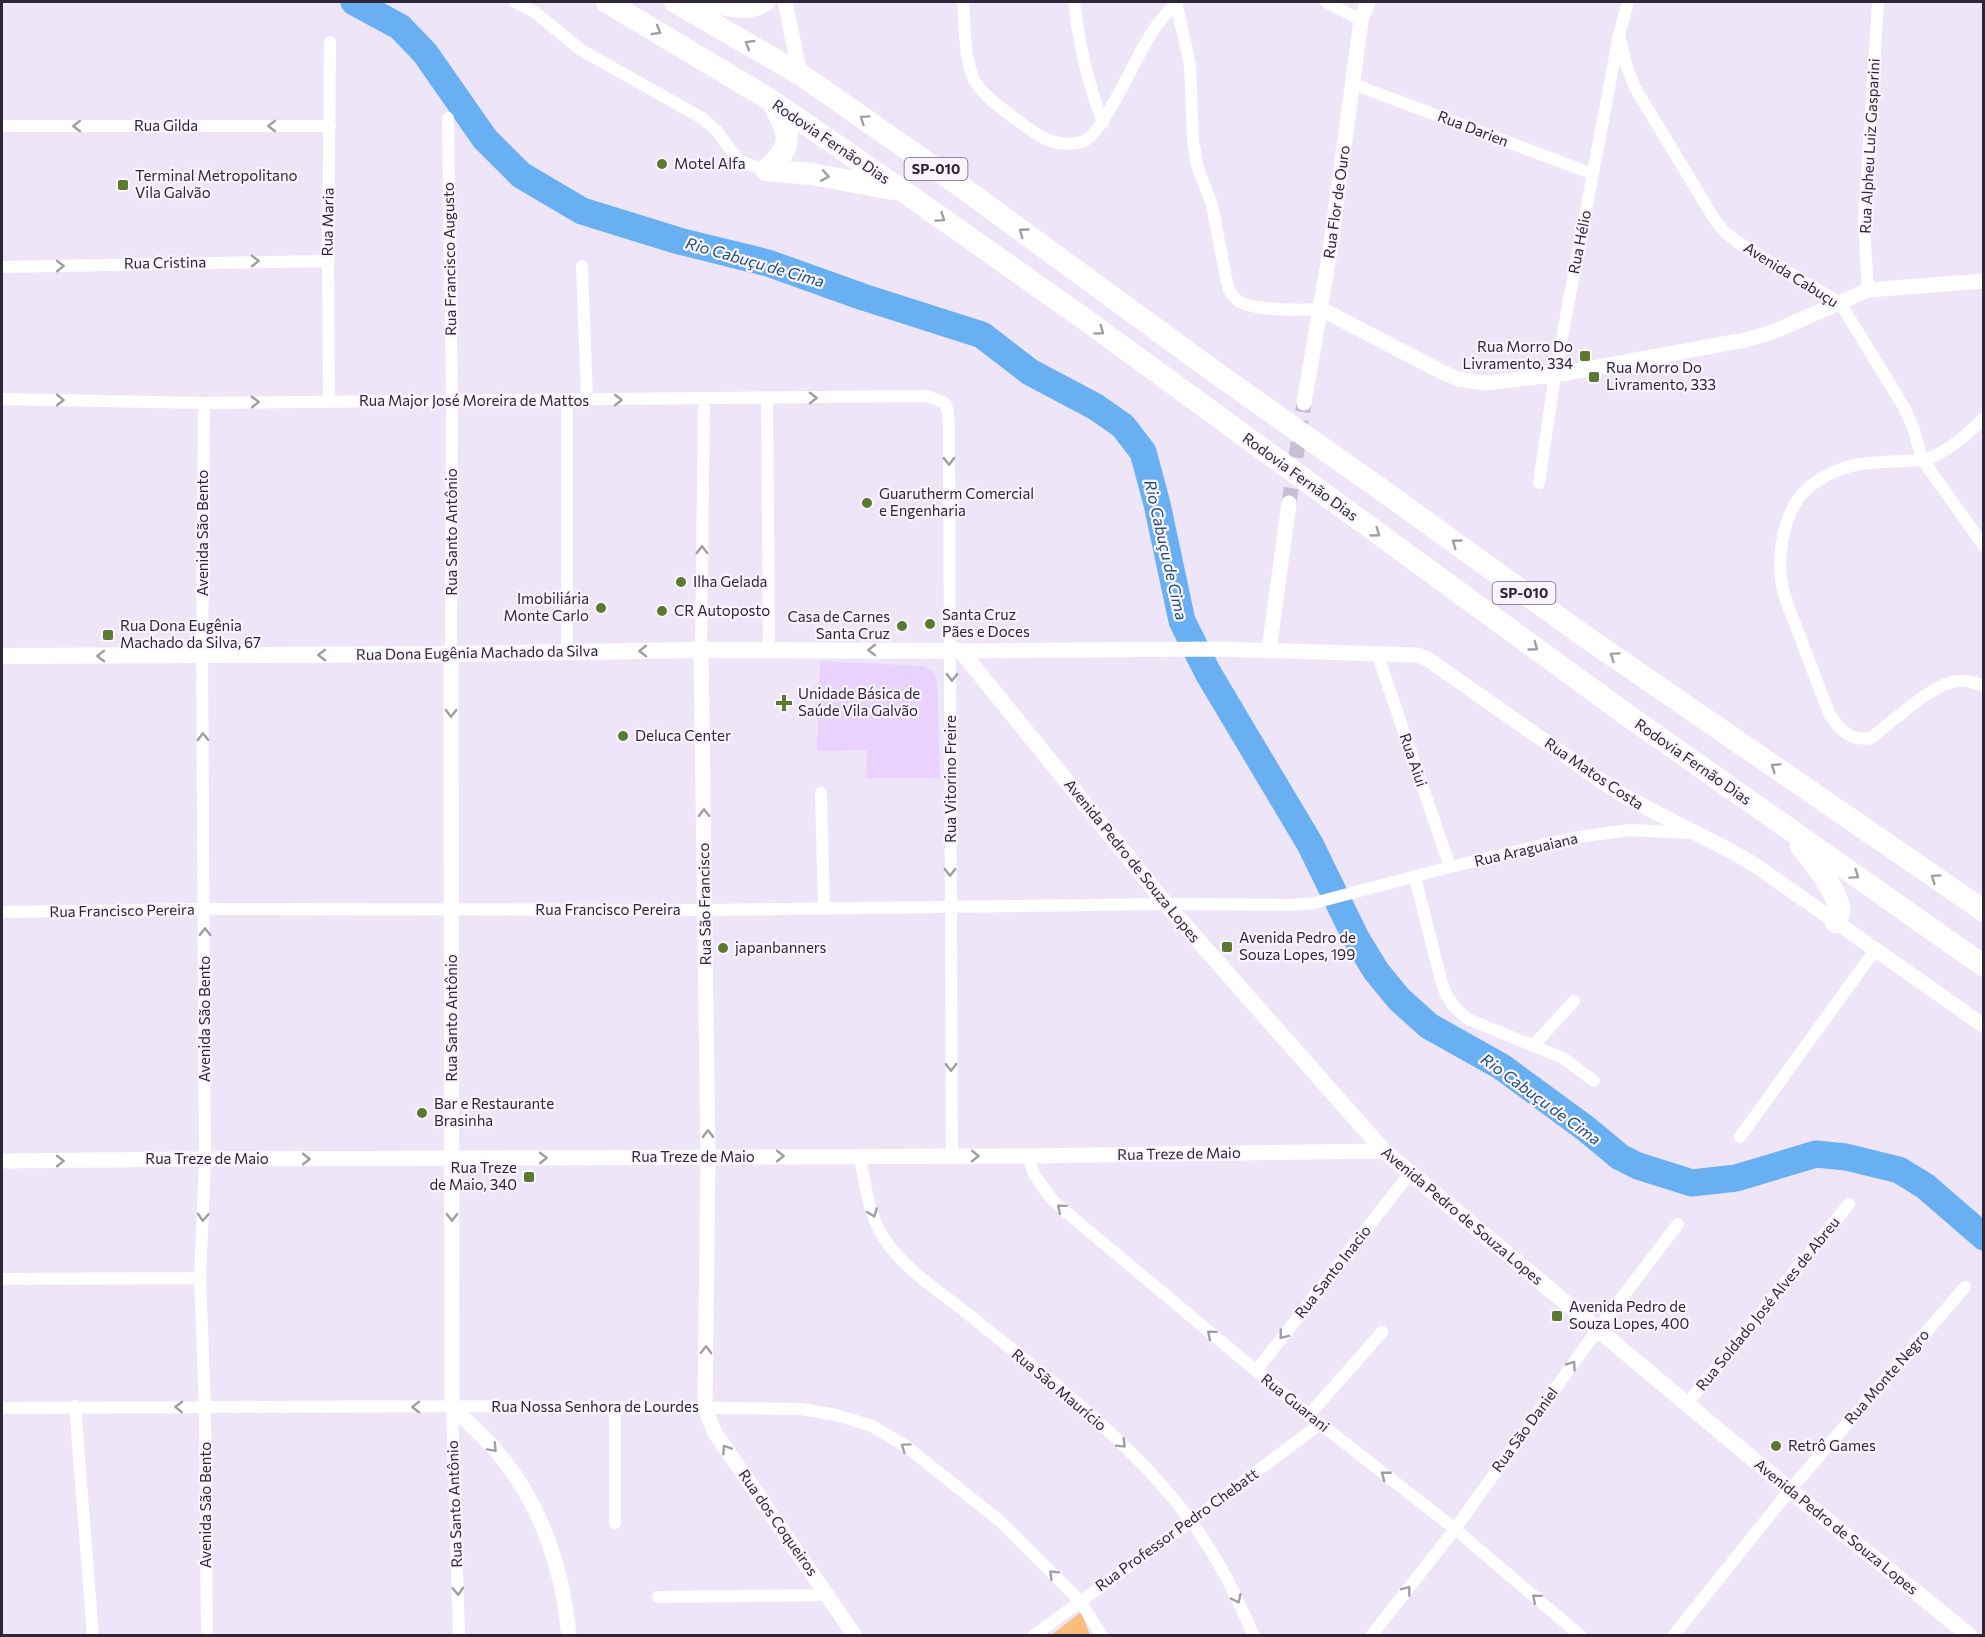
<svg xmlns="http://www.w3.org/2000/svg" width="1985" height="1637" font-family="Commissioner,sans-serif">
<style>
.built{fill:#e9d2fe}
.green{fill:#f8bd7c}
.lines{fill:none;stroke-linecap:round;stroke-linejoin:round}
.river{stroke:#69b0f2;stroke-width:27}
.tertiary-tunnel{stroke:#c8bfd2;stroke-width:15;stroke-dasharray:15 8;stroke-linecap:butt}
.minor{stroke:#fff;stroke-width:12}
.tertiary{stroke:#fff;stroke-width:15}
.secondary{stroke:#fff;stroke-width:16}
.motorway{stroke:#fff;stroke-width:22}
.oneway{stroke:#a19da5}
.poi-dot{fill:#5b792f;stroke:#f9f4fe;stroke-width:2}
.labels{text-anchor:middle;stroke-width:4.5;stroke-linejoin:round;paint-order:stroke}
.shield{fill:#f9f4fe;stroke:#6c6473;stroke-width:1.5}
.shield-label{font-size:14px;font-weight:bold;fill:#2f2638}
.street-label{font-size:15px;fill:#2f2638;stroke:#f9f4fe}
.poi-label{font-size:15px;fill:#2f2638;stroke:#f9f4fe;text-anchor:start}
.water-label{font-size:16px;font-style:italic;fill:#1b4e79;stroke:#f9f4fe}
</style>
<rect width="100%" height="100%" fill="#eee5f8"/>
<path class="built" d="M820,661L923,666L934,672L937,680L940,778H866L867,750L817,751Z"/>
<path class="green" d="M1081,1612L1090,1635L1050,1636Z"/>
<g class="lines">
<path class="river" d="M354,2L400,27L425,53L485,139L521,175L582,211L679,241L768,263L863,297L982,335L1030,372L1096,407L1123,426L1143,452L1157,504L1182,621L1208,673L1310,844L1356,938L1376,971L1399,999L1429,1026L1502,1067L1585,1128L1620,1157L1638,1166L1692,1183L1736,1178L1816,1154L1846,1157L1899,1170L1925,1186L1984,1237"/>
<path class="tertiary-tunnel" d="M1289,503L1304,403"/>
<path class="minor" d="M515,2L536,13L581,50L702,118L717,131L733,153L742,162L766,170
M963,2C965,24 964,69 978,86C988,99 1003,110 1016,119C1036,135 1055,149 1082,142C1101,137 1136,58 1148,39C1155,25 1166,14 1176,3
M1074,2C1079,43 1087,83 1103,122
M1176,2L1190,65L1193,140L1197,165L1212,205L1227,283C1229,291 1233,298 1240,302C1257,311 1301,310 1321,309
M1326,2L1361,20
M1619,35L1626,64L1635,88L1715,220L1724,231L1737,242L1840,303L1904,407L1914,430L1922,459L1984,546
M1353,84L1593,174
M448,118L452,401L451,654
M2,126H330
M582,266L587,400
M2,267L328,261
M1868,290L1864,223L1878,2
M2,399L204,403L927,396L945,403L948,411L949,425C952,669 950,912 952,1155
M767,399L769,650
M567,400V653
M329,401L328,261L330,42
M204,403L202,655L205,1163L200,1278L205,1408L207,1636
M1984,418C1968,434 1942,457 1920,460C1900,462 1880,461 1861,464C1840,467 1815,479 1801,495C1784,516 1778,552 1781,578C1783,597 1792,616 1799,634C1809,661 1819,688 1830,715C1841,731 1850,741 1871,738C1892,722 1928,688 1952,682C1962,679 1974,682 1984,686
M1539,483L1555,375L1619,35L1628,2
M701,650L704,399
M1377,653L1450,867
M821,793L824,909
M1415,877L1442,984C1448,1001 1456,1011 1470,1020L1563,1058L1594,1081
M2,912L205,909L705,910L1166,904L1292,905L1314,903L1450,867L1578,837L1630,830L1690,833
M1533,1046L1574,1001
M1740,1137L1875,950
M1028,1156L1034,1174L1053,1201L1309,1415L1455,1529L1581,1636
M860,1157C865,1183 868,1211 882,1235C902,1268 939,1291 968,1314C1019,1355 1071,1395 1118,1440C1153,1473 1186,1510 1211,1551C1228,1578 1241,1607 1254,1636
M2,1279L200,1278
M1256,1371L1410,1173
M1687,1404L1849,1204
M75,1406L93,1636
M452,1406L459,1636
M615,1407V1523
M2,1408L452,1406L705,1408L802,1409L836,1415L872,1426L907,1447L1001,1522L1080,1601L1102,1636
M1309,1415L1382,1332
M658,1597L828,1595
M1033,1636L1191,1521L1320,1424
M1371,1636L1455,1529L1598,1329L1678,1224
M1673,1636L1790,1490L1965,1287"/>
<path class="tertiary" d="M698,2C720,7 749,18 768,2
M785,2L800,74
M1321,309L1442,372L1458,379L1485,383L1555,375L1745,340L1773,332L1868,290L1984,281
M1304,403L1330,251L1361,20L1368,2
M701,650L708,1156L705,1408L715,1433L855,1636
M1269,650L1289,503
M961,651L1217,649L1418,655L1429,660L1613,789C1659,817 1709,837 1755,865L1984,1026
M451,654L452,1406C467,1422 484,1436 498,1453C541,1504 563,1569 569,1636
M2,1161L205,1159L1028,1156L1384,1151"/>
<path class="secondary" d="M2,656L451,654L701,650L961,651L1166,904L1384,1151L1790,1490L1970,1636"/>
<path class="motorway" d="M607,2L772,101L903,191L1083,318L1627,715L1984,966
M675,2L800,74L959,185L1212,370L1386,493L1580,633L1984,911
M766,170L812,174L892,189
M766,170C795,146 790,135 774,105
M1801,846C1814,863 1831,883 1838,903C1841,910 1838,916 1836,922"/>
</g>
<defs><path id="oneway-chevron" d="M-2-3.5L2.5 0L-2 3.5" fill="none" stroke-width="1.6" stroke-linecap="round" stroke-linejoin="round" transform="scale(1.5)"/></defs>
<g class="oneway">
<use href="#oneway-chevron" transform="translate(657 31) rotate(30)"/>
<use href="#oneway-chevron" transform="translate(749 44) rotate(-150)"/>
<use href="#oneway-chevron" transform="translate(864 119) rotate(-145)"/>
<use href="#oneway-chevron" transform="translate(77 126) rotate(-180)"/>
<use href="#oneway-chevron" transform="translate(272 126) rotate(-180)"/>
<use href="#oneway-chevron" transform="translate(825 176) rotate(10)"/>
<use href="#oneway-chevron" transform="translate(941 218) rotate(35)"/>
<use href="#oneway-chevron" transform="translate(1023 232) rotate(-144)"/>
<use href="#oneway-chevron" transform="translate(255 261) rotate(-1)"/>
<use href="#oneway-chevron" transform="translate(60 266) rotate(-1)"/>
<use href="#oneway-chevron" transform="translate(1100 331) rotate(36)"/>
<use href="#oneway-chevron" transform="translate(813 398) rotate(-1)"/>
<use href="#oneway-chevron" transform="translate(60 400) rotate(1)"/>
<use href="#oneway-chevron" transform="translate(618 400)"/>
<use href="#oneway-chevron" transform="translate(255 402) rotate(-1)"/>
<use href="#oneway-chevron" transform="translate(949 461) rotate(89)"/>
<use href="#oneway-chevron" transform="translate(1376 533) rotate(36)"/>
<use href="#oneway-chevron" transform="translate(1456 543) rotate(-144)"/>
<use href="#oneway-chevron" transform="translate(702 550) rotate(-89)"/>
<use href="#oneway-chevron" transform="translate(1534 647) rotate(36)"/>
<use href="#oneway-chevron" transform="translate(872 650) rotate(180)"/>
<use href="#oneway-chevron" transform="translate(643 651) rotate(179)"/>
<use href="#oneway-chevron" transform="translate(322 655) rotate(180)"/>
<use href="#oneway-chevron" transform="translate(101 656) rotate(180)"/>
<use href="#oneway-chevron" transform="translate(1614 656) rotate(-146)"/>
<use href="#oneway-chevron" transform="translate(952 677) rotate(91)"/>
<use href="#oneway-chevron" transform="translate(451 713) rotate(90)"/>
<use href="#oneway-chevron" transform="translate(203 737) rotate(-91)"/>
<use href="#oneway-chevron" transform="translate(1775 767) rotate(-145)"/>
<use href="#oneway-chevron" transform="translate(704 813) rotate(-91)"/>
<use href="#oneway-chevron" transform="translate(950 872) rotate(90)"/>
<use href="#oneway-chevron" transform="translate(1855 875) rotate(35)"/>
<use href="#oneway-chevron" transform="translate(1935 878) rotate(-145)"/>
<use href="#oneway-chevron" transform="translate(205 932) rotate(-90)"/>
<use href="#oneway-chevron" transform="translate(951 1067) rotate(90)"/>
<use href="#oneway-chevron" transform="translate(708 1134) rotate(-91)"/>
<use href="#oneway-chevron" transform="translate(780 1156)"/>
<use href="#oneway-chevron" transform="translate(975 1156) rotate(1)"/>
<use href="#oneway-chevron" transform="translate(543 1158) rotate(-1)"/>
<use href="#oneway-chevron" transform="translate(306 1159)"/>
<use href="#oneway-chevron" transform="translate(60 1161) rotate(-1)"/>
<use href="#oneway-chevron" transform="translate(1061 1208) rotate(-140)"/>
<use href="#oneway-chevron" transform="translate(873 1213) rotate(69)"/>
<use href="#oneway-chevron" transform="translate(203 1217) rotate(93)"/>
<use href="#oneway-chevron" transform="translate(452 1217) rotate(90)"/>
<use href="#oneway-chevron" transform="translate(1211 1334) rotate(-140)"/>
<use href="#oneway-chevron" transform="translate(1283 1335) rotate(128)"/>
<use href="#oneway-chevron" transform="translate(706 1350) rotate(-89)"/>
<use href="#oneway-chevron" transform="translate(1572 1365) rotate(-55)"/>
<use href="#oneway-chevron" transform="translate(179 1407) rotate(-179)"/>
<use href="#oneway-chevron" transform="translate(416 1407) rotate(180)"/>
<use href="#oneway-chevron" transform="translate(1122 1444) rotate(45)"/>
<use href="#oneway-chevron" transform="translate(905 1447) rotate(-145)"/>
<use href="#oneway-chevron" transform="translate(493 1448) rotate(47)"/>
<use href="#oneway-chevron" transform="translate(726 1449) rotate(-124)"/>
<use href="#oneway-chevron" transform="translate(1385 1475) rotate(-142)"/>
<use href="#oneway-chevron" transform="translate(1053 1574) rotate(-135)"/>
<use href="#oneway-chevron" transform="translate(1407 1590) rotate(-52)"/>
<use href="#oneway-chevron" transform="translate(458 1591) rotate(88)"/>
<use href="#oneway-chevron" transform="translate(1536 1598) rotate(-140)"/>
<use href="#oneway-chevron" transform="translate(1237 1599) rotate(65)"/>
</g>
<g class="poi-dot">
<circle cx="662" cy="164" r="6"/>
<rect x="117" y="179" width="12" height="12" rx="3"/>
<rect x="1579" y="350" width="12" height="12" rx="3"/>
<rect x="1588" y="371" width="12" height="12" rx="3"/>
<circle cx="867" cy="503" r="6"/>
<circle cx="681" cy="582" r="6"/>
<circle cx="601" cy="608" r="6"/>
<circle cx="662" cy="611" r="6"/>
<circle cx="930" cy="624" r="6"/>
<circle cx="902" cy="626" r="6"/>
<rect x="102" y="629" width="12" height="12" rx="3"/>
<path d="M781 694h6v6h6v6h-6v6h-6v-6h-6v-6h6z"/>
<circle cx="623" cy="736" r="6"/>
<rect x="1221" y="941" width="12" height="12" rx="3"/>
<circle cx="723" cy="948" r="6"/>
<circle cx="422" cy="1113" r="6"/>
<rect x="523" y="1171" width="12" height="12" rx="3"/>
<rect x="1551" y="1310" width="12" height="12" rx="3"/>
<circle cx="1776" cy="1446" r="6"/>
</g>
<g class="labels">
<g class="shield">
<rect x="904.5" y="158" width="63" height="22" rx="4.5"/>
<rect x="1492.5" y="582" width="63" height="22" rx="4.5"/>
</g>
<g class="shield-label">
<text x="936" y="174">SP-010</text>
<text x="1524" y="598">SP-010</text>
</g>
<g class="street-label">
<text x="166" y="131">Rua Gilda</text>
<text transform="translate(1473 129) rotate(21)" y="5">Rua Darien</text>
<text transform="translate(831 142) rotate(34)" y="5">Rodovia Fernão Dias</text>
<text transform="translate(1870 146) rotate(-87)" y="5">Rua Alpheu Luiz Gasparini</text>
<text transform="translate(1337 202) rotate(-82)" y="5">Rua Flor de Ouro</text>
<text transform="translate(328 222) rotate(-89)" y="5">Rua Maria</text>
<text transform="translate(1580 242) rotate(-79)" y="5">Rua Hélio</text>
<text transform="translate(450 259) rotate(-91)" y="5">Rua Francisco Augusto</text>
<text transform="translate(165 263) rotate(-1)" y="5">Rua Cristina</text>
<text transform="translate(1791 275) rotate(32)" y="5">Avenida Cabuçu</text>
<text x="474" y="406">Rua Major José Moreira de Mattos</text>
<text transform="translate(1300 477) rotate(36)" y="5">Rodovia Fernão Dias</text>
<text transform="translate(452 532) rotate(-90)" y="5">Rua Santo Antônio</text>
<text transform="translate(203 533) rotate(-90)" y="5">Avenida São Bento</text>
<text transform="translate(477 653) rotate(-1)" y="5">Rua Dona Eugênia Machado da Silva</text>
<text transform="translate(1413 760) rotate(71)" y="5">Rua Aiui</text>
<text transform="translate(1693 762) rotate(35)" y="5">Rodovia Fernão Dias</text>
<text transform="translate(1594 774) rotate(34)" y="5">Rua Matos Costa</text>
<text transform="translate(951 779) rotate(-90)" y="5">Rua Vitorino Freire</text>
<text transform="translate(1526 850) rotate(-13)" y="5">Rua Araguaiana</text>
<text transform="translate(1132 861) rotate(51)" y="5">Avenida Pedro de Souza Lopes</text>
<text transform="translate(705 904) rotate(-91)" y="5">Rua São Francisco</text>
<text x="608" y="915">Rua Francisco Pereira</text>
<text transform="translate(122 911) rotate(-1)" y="5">Rua Francisco Pereira</text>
<text transform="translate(452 1018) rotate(-90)" y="5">Rua Santo Antônio</text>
<text transform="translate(205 1019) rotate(-90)" y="5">Avenida São Bento</text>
<text transform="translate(1179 1154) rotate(-1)" y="5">Rua Treze de Maio</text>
<text x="693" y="1162">Rua Treze de Maio</text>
<text x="207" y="1164">Rua Treze de Maio</text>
<text transform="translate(1462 1216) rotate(40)" y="5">Avenida Pedro de Souza Lopes</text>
<text transform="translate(1333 1272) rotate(-52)" y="5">Rua Santo Inacio</text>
<text transform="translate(1768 1304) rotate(-51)" y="5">Rua Soldado José Alves de Abreu</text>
<text transform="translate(1887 1377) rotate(-49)" y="5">Rua Monte Negro</text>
<text transform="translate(1059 1390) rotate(40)" y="5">Rua São Maurício</text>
<text transform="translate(1295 1403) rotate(39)" y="5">Rua Guarani</text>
<text x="595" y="1412">Rua Nossa Senhora de Lourdes</text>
<text transform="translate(1525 1430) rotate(-54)" y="5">Rua São Daniel</text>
<text transform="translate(455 1504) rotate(-92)" y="5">Rua Santo Antônio</text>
<text transform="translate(206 1505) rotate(-90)" y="5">Avenida São Bento</text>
<text transform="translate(778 1523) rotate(55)" y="5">Rua dos Coqueiros</text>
<text transform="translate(1836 1527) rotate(39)" y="5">Avenida Pedro de Souza Lopes</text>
<text transform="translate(1177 1530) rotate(-36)" y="5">Rua Professor Pedro Chebatt</text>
</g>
<g class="poi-label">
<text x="674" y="169">Motel Alfa</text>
<text x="135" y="181">Terminal Metropolitano<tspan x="135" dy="17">Vila Galvão</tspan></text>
<text x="1573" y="352" text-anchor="end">Rua Morro Do<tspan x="1573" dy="17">Livramento, 334</tspan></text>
<text x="1606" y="373">Rua Morro Do<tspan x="1606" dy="17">Livramento, 333</tspan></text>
<text x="879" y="499">Guarutherm Comercial<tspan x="879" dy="17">e Engenharia</tspan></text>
<text x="693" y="587">Ilha Gelada</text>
<text x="589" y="604" text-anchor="end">Imobiliária<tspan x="589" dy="17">Monte Carlo</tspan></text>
<text x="674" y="616">CR Autoposto</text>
<text x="942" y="620">Santa Cruz<tspan x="942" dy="17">Pães e Doces</tspan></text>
<text x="890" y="622" text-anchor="end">Casa de Carnes<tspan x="890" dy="17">Santa Cruz</tspan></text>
<text x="120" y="631">Rua Dona Eugênia<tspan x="120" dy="17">Machado da Silva, 67</tspan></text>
<text x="798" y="699">Unidade Básica de<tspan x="798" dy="17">Saúde Vila Galvão</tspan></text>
<text x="635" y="741">Deluca Center</text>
<text x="1239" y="943">Avenida Pedro de<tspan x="1239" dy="17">Souza Lopes, 199</tspan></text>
<text x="735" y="953">japanbanners</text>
<text x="434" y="1109">Bar e Restaurante<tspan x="434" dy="17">Brasinha</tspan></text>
<text x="517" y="1173" text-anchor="end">Rua Treze<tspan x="517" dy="17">de Maio, 340</tspan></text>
<text x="1569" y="1312">Avenida Pedro de<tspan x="1569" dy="17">Souza Lopes, 400</tspan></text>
<text x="1788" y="1451">Retrô Games</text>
</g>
<g class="water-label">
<text transform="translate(755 262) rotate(16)" y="6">Rio Cabuçu de Cima</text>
<text transform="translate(1166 550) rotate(77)" y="6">Rio Cabuçu de Cima</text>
<text transform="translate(1541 1099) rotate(36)" y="6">Rio Cabuçu de Cima</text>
</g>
</g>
<rect width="1985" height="1637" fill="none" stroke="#2f2638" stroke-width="6"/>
</svg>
